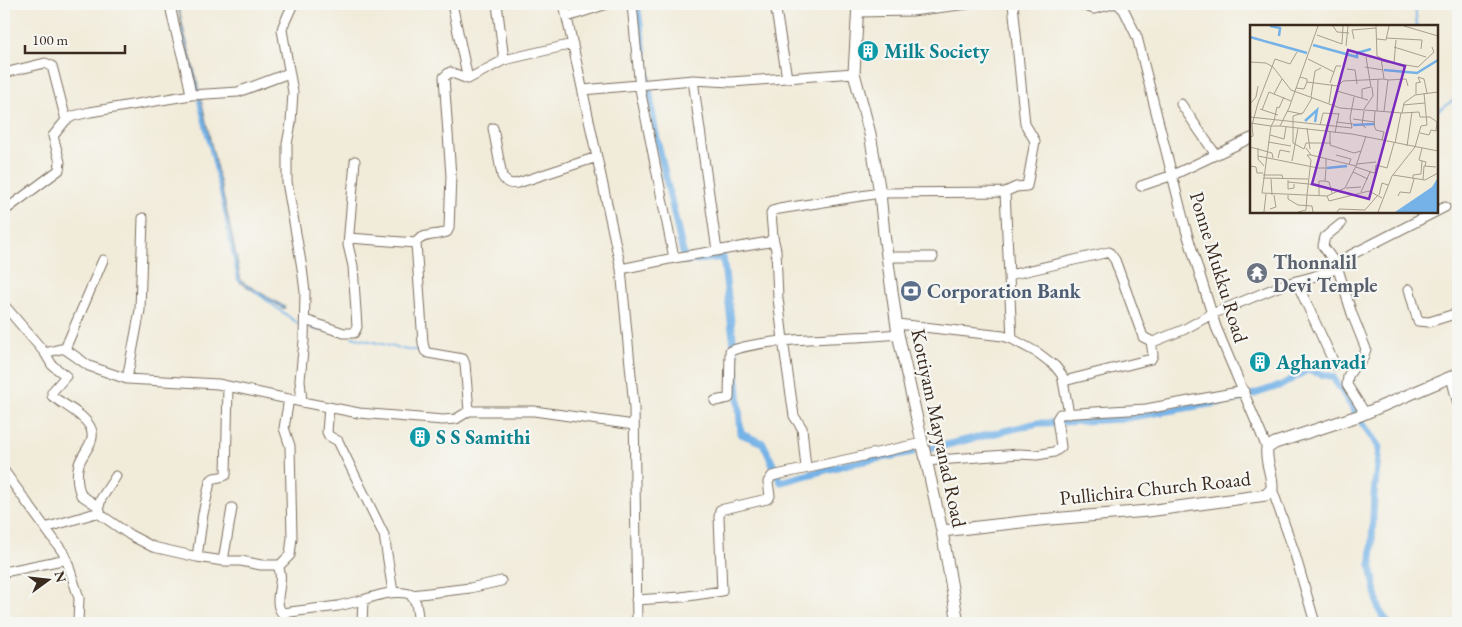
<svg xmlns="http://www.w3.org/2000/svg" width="1462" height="627" font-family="'EB Garamond',serif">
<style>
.water{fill:#74b2e7;stroke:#586e82}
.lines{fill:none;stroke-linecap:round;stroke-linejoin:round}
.stream{stroke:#74b2e7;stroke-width:2}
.canal{stroke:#74b2e7;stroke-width:7}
.minor-casing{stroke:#7b6e5f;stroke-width:11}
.major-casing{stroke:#7b6e5f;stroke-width:13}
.minor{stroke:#fff;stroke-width:9}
.major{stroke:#fff;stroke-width:11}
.labels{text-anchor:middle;stroke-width:4.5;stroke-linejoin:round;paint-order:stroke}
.culture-label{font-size:20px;font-weight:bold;fill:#0d838f;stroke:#f6f6f2;text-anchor:start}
.worship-label{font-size:20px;font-weight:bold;fill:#5b616d;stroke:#f6f6f2;text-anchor:start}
.street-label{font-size:20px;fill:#3b2a1e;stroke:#f6f6f2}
.service-label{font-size:20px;font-weight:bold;fill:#4e5e75;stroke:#f6f6f2;text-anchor:start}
.inset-river{fill:none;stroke:#74b2e7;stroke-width:2.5}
.inset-road{fill:none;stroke:#a89e8e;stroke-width:1}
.view{fill:#7b2cbf;fill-opacity:0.15;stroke:#7b2cbf;stroke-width:2.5}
.inset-edge{fill:none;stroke:#3b2a1e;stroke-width:2.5}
</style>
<rect width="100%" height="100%" fill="#f6f6f2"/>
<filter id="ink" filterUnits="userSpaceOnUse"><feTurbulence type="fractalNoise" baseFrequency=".02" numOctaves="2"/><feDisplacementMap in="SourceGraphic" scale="10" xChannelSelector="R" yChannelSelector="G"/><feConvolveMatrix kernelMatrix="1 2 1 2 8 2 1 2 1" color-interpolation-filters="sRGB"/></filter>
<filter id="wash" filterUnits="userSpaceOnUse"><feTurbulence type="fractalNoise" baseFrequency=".0096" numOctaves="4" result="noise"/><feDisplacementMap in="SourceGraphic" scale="20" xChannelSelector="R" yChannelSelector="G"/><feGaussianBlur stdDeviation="1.12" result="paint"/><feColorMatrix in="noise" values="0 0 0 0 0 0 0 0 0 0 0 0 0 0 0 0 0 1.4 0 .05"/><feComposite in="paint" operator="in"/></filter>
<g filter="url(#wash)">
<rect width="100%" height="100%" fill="#f1ebd9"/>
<path class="water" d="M177,4H178C184,34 193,63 200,93C213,155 230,218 241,281L285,307L284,309L239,282L229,226L207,138Z"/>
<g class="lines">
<path class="stream" d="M1415,4L1417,26
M181,28L185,48
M191,75L196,92
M198,101L220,192L238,280L240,281
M1436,112L1458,97
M254,291L300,325
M311,328L323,331
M352,337L407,350H417"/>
<path class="canal" d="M637,4L655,130L685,261L723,257L734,345L741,434L763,443L781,482L848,464L913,452
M1360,420L1379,447L1374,495L1371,565L1379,610L1388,623
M1062,422L1120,419L1239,399L1282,385L1307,370L1333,377L1355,412
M929,449L1038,423H1053"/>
</g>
</g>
<g filter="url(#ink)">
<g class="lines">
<g class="minor-casing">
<path id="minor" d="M170,4C175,35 186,64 191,95L238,92L289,73
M293,4L283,26L282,30L293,92L291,123L287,144V182L302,268L305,292L304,341L300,380L302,402L359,413L443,420L456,419L469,411H534L634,425
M452,4L468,79
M497,4L504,60
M564,4L621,269L634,407L637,623
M632,4L640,89L674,258L769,242L773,237L771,214L772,211L779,209L880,193L1005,192
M775,4L787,78
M1079,4L1094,9L1113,4
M1118,4L1124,10L1137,37L1186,230L1216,327L1267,448
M857,12L912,11L968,4
M567,17L607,4
M4,73L45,63L52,66L66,120
M693,80L717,251
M583,90L693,80L731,82L854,73
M1181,104L1216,155
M493,128L502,176C506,183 510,185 518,183L597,157
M1141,186L1173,175L1251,138
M4,211L59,170L60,162L53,136L66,120L73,116L90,112L191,95
M1341,224L1325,237L1323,246L1337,266L1352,314L1366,349L1363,358L1354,367L1348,376L1347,385L1365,413
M773,237L776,250L778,298L783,340L794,416L802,428L806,468
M349,238L416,243
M887,257H933
M621,269L674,258
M1009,275L1109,252L1115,260L1142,334L1143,337L1153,342L1183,330L1212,314L1285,284L1312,277L1333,270L1343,259L1445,207
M1296,281L1335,365
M1409,289L1418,321L1429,322L1458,313
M4,305L45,353L60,349H65L89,366L127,379L218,384L302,402
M305,320L344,333H354L357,327L353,266L348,245L355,161
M897,324L1003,336L1012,339L1038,353L1055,366L1062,375L1069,414
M1012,339L1005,192L1016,187L1027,186L1035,141L1025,124L1013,4
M65,349L103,260
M45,353L52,365L66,376L52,392V396C64,405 81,413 89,425C99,440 83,451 79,464C76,475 77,485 81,495L99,507L101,515
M1451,377L1458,404
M127,379L140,310L143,218
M1063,380H1068L1151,359L1153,355L1151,341
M715,401L729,398L730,351L736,349C788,335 844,340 898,334
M329,407L327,432L329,436L338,441L384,535L393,592
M469,411L465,364L463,359L428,353L425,351L423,343L416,243C421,233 438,236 447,232L449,228L451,176L444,77L450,72L468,79L504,60L573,44
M925,461L1019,454L1037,455L1054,452L1061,447L1057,419L1060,414L1146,409L1244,391
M4,471L65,555L79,598L78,623
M1272,489L1294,551L1315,623
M99,507L101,499L116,476
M45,528L96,513L101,515L130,535L153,547L197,557L223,561H241L261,565H277C287,579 271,600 282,613L338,606L363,600L362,623
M197,557L203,514L210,482C213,475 220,479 226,475L228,386
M223,561L232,508
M278,567L290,555L292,538L290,446L284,428L289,399
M4,572L67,559
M412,595L470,588L501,581
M363,600C378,595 394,590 410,594L416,603L419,623
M636,600L681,597L722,591L719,517L720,510L767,499L770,496L768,482L772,476L922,443"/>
</g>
<g class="major-casing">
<path id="major" d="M858,4L854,73L870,134L880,193L884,234L898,334L942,531L958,623
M942,531L1039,520L1148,511L1266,495L1272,489C1273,474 1265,463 1267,448L1275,443L1361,415L1458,374"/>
</g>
<use href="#minor" class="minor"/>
<use href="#major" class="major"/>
</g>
</g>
<defs>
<g id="building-disc" transform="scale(1.125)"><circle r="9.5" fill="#0f9aa8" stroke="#f6f6f2"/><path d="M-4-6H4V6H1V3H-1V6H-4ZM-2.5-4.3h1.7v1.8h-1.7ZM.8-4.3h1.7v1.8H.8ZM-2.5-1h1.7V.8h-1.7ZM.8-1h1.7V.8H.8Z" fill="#fff"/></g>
<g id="temple-disc" transform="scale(1.125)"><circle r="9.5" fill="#6b7280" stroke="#f6f6f2"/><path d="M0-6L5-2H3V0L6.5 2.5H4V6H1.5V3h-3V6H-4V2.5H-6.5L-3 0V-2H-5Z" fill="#fff"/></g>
<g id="bank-disc" transform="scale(1.125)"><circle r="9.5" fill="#5c6f8a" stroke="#f6f6f2"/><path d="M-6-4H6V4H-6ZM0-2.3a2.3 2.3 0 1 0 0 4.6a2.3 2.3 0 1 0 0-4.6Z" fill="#fff"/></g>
</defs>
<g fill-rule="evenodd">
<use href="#building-disc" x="868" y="51"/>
<use href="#temple-disc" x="1257" y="273"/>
<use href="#bank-disc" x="911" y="291"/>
<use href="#building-disc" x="1260" y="362"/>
<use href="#building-disc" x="420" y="437"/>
</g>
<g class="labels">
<g class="culture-label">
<text x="884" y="58">Milk Society</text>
<text x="1276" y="369">Aghanvadi</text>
<text x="436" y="444">S S Samithi</text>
</g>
<g class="worship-label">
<text x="1273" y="269">Thonnalil<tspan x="1273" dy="23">Devi Temple</tspan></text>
</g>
<g class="street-label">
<text transform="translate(1219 267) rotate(73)" y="7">Ponne Mukku Road</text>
<text transform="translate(939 428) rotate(78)" y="7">Kottiyam Mayyanad Road</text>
<text transform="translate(1155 488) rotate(-6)" y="7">Pullichira Church Roaad</text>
</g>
<g class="service-label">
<text x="927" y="298">Corporation Bank</text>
</g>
</g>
<g transform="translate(1250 25)">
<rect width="188" height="188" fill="#f1ebd9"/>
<path d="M187,154V187H145L182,162Z" fill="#74b2e7"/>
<path class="inset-river" d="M20,1L30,3L29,11M0,12L57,28M63,20L107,32V28L121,24M134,45L167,48L188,35M55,96L67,85L65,97M103,100L125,99M77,143L97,141"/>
<path class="inset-road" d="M68,1L39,83L30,101H21L12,168L77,171L79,176L119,166L132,173M83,1L87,7L99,8M126,1L127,31L131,33L134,54L138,55L134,86M154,1L188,11M67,10L92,19L93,1M136,13L172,15L171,24M104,14L102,5L126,3M127,14L136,15L139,1M96,21L98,1M144,22L176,32M58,34L84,47M132,36L168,42L184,27L182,22M0,37L16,38L23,42L41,65L90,83L152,88L154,78L165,70L188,67M144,38L146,15M115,42L133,45M97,44L105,45L107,59M50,52L57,54V57L88,61L93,56L134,54M138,55L156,54L158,61M170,57L168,52L174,54L177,68M80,58L86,41H91M46,63L54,64L57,57M87,66L118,75M24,69L32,54M166,69V58L171,57M61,72L65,46L71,43M62,73L53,88L43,91V118L54,124L56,118H81M112,73V64L121,62L116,32M79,78L82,59M0,79L6,72L8,61M153,80L175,78M84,81L88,61M10,84L28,90M114,84L123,71L122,62M12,85L19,67L41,76M37,86L52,89M114,86L112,100L116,103M125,86L124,100L126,105L134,107L132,115M127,86L128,55M152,88L169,87L170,92H180L187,97L186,106L181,105L179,110L170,108M0,92L102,103L100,93L104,72M103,94L125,97M24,96L27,82L29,83L34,72M86,97L103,99M0,98L21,101L24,96M70,100L73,88L89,89M30,101L102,109L188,126M57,103L60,124M80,107V120L104,128L111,126M85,108L89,88M20,110L34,114L36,102M0,112L3,111L2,100L8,78L25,34L40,39L47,27M18,117L41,121M145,118L151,88M157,121L162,87M0,122L22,128L23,133M8,123V134L14,141M56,123L61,130L106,141L116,111M172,123L169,135L176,137L175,141M86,130L101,134L99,139M8,131L68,143H76V134M28,133L30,125L40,127M42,136L48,103M107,139L126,137M0,141L6,142L7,148H13M106,142L121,147M76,143L75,156L79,157L82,168M103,147L118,154M13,150H32L33,154M143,150L175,155L188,148M13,153L58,154M21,154L22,170M163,154V150L171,149L172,136M38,155V164L44,163V159M173,155L174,141L186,142M38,157L69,160M96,163L111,162M111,167L120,147L125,148L126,140L137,143L144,118M38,170V174L48,180L62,181L63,187M57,170L61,135L57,130H61M129,170L132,158L138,160M69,171V156H75M77,171L95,163L106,141M148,171L150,167L160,168L164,154M20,184L26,182L24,170M14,187L16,169M48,187L56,185L57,170M87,187L89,184L115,185L128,170M128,187L142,151L165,122L171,101L177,100L174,68"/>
<path class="view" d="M98,25L155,41L119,174L62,159Z"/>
<rect width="188" height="188" class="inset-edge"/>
</g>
<rect width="1462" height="627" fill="none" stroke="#f6f6f2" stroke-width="20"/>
<g transform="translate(48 580) rotate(75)" stroke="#f6f6f2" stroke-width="4" paint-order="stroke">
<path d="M0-4L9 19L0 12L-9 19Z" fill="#3b2a1e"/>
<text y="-8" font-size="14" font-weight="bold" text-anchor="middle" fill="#3b2a1e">N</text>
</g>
<path d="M25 45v8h100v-8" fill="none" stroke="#3b2a1e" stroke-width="2.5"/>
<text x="32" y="45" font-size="15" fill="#3b2a1e" stroke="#f6f6f2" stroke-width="4" paint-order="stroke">100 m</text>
</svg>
